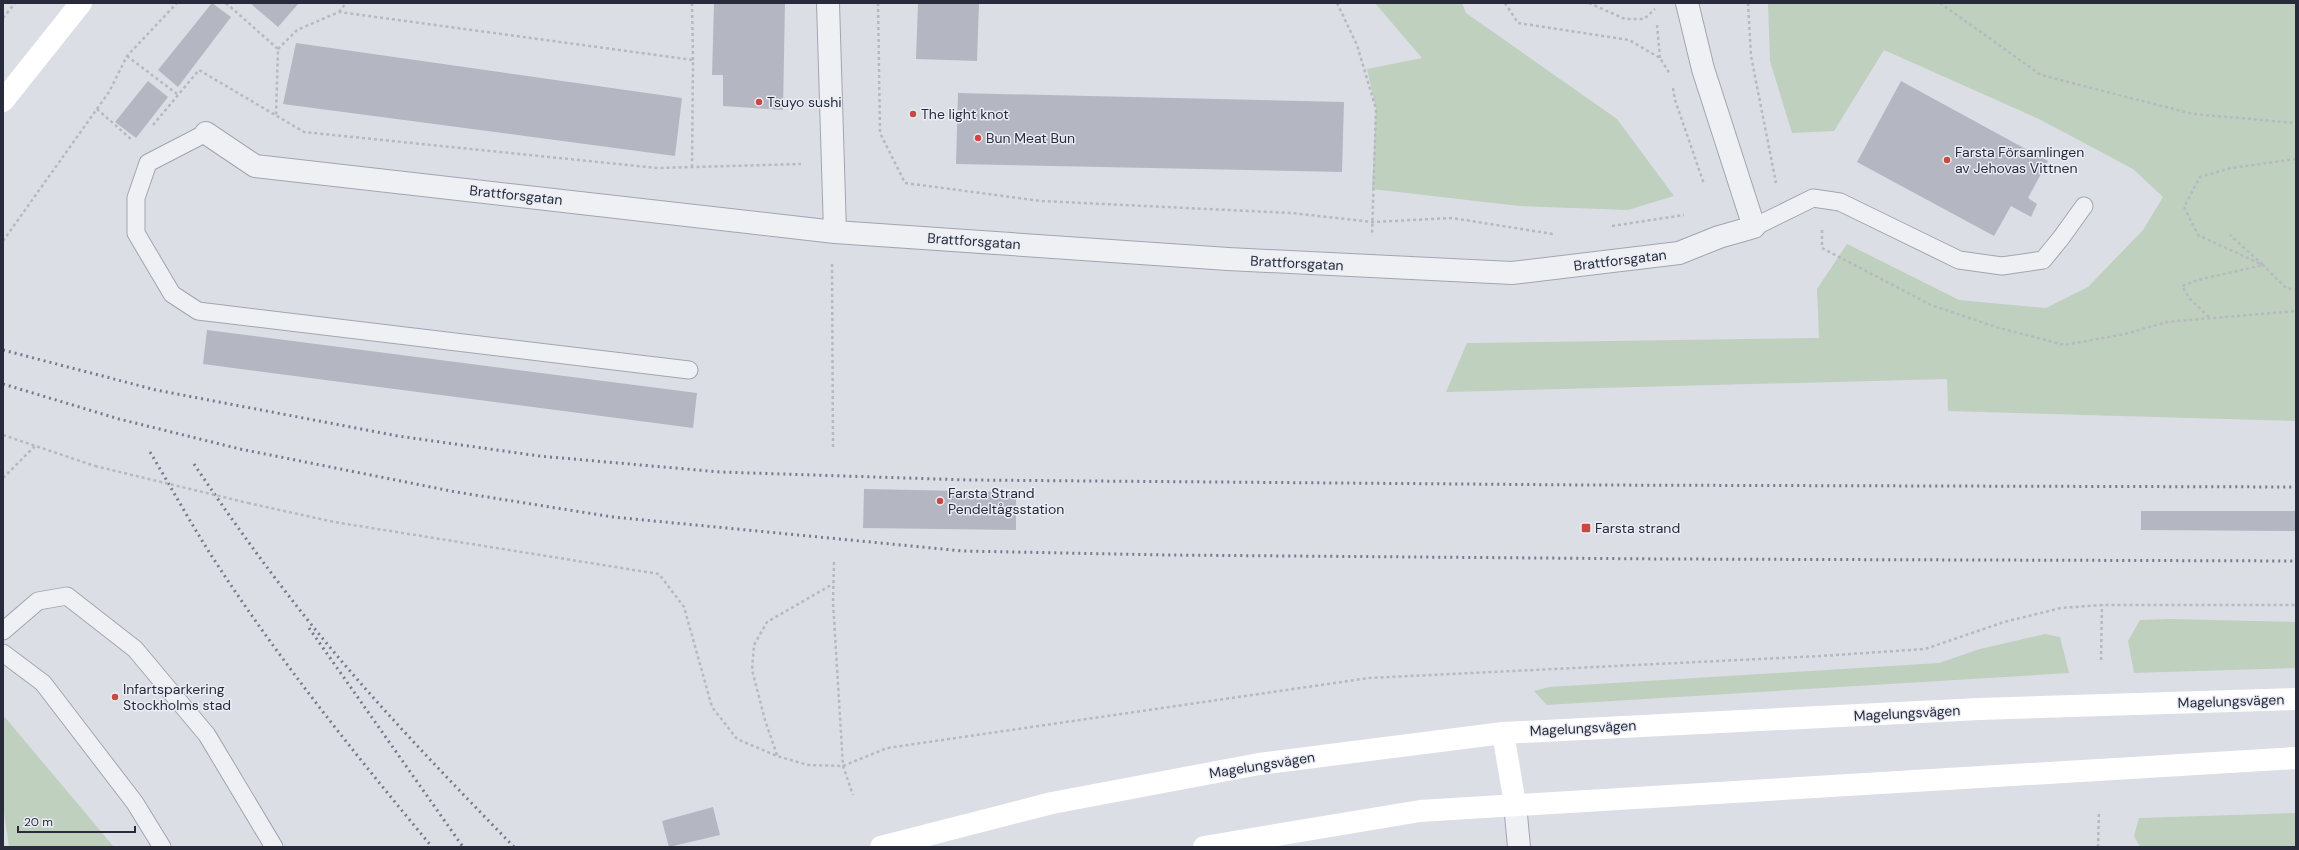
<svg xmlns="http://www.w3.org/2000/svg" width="2299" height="850" font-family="'DM Sans',sans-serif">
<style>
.green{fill:#bfd0be}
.building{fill:#b4b7c2}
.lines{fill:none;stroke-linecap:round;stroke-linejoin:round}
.lane-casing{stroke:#a2a5b0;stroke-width:19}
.street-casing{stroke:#a2a5b0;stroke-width:24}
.path{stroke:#b7b9c0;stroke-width:2.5;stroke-dasharray:3 3;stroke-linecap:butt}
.lane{stroke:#eff0f4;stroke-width:17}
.street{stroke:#eff0f4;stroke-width:22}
.secondary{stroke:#fff;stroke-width:22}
.rail{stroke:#767b8f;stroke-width:3;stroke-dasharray:2 4;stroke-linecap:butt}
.path-bridge{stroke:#b7b9c0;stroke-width:2.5;stroke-dasharray:3 3;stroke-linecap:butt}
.poi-dot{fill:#c84844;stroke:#ebedf4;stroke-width:1.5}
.labels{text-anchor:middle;stroke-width:3;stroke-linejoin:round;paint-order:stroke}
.poi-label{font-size:14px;fill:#272b3c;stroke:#ebedf4;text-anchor:start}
.street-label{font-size:14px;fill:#272b3c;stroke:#ebedf4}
</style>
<rect width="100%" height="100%" fill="#dcdee6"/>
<path class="green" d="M1375,3H1462L1466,13L1617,119L1674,196L1628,210L1519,206L1372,189L1376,109L1367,69L1422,58Z
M1768,3H2296V421L1948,411L1947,379L1446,392L1467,343L1819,338L1817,289L1847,244L1959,300L2046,308L2088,287L2143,230L2163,197L2133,169L2039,119L1884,50L1834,131L1792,133L1770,61Z
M2170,619L2296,622V668L2134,673L2128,641L2140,620Z
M2045,634L2060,637L2069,673L1547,705L1534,691L1549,687L1939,663L1980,649Z
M3,715L114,847H9L3,806Z
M2296,813V847H2140L2134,836L2139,818Z"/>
<path class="building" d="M212,3L231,17L178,87L158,70Z
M250,3H299L278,27Z
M714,3H785L783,110L723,106V75H712Z
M918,3H979L977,61L916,59Z
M296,43L682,98L675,156L283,104Z
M148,81L168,97L136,138L115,122Z
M1901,81L2048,161L2028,198L2037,204L2031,217L2011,206L1994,236L1857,162Z
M958,93L1344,102L1342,172L956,164Z
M207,330L697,393L693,428L203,364Z
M864,489L1016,492V530L863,528Z
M2141,511H2296V531L2141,530Z
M713,807L720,835L669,847L662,821Z"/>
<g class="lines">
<g class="lane-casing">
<path id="lane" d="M206,133L148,163L136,198V233L172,294L198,311L689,370
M1754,227L1813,198L1840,202L1959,260L2002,266L2043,260L2061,238L2084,206
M3,631L38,601L67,596L135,649L207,735L274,847
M3,653L43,683L135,803L162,847"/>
</g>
<g class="street-casing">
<path id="street" d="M828,3L835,232
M206,133L255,166L835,232L1228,259L1512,273L1679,253L1719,237L1754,227L1703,69L1687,3
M1515,804L1519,847"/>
</g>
<path class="path" d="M226,3L278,49L276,115
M692,3L693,60
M878,3L880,133L905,183L1041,201L1291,213L1373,222L1452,218L1553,234
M1337,3L1357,45L1376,109L1372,235
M1505,3L1518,23L1629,40L1660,58L1670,74
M1589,3L1625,19H1644L1655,9
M1748,3L1751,56L1776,183
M1940,3L2041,75L2193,114L2296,123
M339,12L346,3
M3,18L15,3
M1657,25L1660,58
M278,49L297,30L339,12L693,60L692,167
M127,56L177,94
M1673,88L1675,100L1704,184
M97,109L132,140
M153,125L199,70L304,132L657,168L801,164
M2296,159L2231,168L2200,177L2184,207L2198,235L2263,265L2286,288L2296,290
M1612,226L1684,215
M1822,230V248L1931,305L1996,327L2064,345L2125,334L2167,322L2296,311
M3,241L109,92L127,56L177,3
M832,264L833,449
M2209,317L2189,298L2182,286L2198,280L2263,265L2230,235
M3,435L95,466
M3,478L36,445
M248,503L334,522L659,574L684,607L712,707L737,739L777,756L808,765L843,766L887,748L1369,678L1821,656L1925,649L2004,622L2061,608L2102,605H2296
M834,562L833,602L843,766L853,795
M2101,660L2102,605
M777,755L765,720L752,670L754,645L767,622L833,584
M2098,847L2099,811"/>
<use href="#lane" class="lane"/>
<use href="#street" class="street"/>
<path class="secondary" d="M3,101L81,3
M1503,733L1515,804
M881,847L1052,803L1259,764L1503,733L1979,709L2296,699
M1204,847L1420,811L2296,758"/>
<path class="rail" d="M3,350L156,390L398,436L539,456L720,472L968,480L1585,485L2296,487
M3,384L119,419L240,449L456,492L613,517L963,551L1166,555L1664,559L2296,561
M150,452C171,487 191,524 213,558C279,660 355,754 432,847
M194,464C237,528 283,591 333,651C390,719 452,783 514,847
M309,628L463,847"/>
<path class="path-bridge" d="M95,466L248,503"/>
</g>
<g class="poi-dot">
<circle cx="759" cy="102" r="4"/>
<circle cx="913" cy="114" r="4"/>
<circle cx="978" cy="138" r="4"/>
<circle cx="1947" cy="160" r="4"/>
<circle cx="940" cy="501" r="4"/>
<rect x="1581" y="523" width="10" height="10" rx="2"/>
<circle cx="115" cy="697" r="4"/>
</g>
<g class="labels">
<g class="poi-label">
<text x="767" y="107">Tsuyo sushi</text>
<text x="921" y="119">The light knot</text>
<text x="986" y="143">Bun Meat Bun</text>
<text x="1955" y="157">Farsta Församlingen<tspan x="1955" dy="16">av Jehovas Vittnen</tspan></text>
<text x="948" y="498">Farsta Strand<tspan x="948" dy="16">Pendeltågsstation</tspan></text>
<text x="1595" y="533">Farsta strand</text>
<text x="123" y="694">Infartsparkering<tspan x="123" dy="16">Stockholms stad</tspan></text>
</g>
<g class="street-label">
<text transform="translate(516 195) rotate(6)" y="5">Brattforsgatan</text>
<text transform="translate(974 241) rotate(4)" y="5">Brattforsgatan</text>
<text transform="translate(1620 260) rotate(-7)" y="5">Brattforsgatan</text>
<text transform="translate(1297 263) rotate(3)" y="5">Brattforsgatan</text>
<text transform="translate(2231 701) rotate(-2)" y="5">Magelungsvägen</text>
<text transform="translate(1907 713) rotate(-3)" y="5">Magelungsvägen</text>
<text transform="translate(1583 728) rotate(-3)" y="5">Magelungsvägen</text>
<text transform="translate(1262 765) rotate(-9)" y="5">Magelungsvägen</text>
</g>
</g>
<rect width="2299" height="850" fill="none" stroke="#272b3c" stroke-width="8"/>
<path d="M18 826v6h117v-6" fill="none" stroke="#272b3c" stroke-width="2"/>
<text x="24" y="826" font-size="12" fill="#272b3c" stroke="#ebedf4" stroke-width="3" paint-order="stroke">20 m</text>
</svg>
